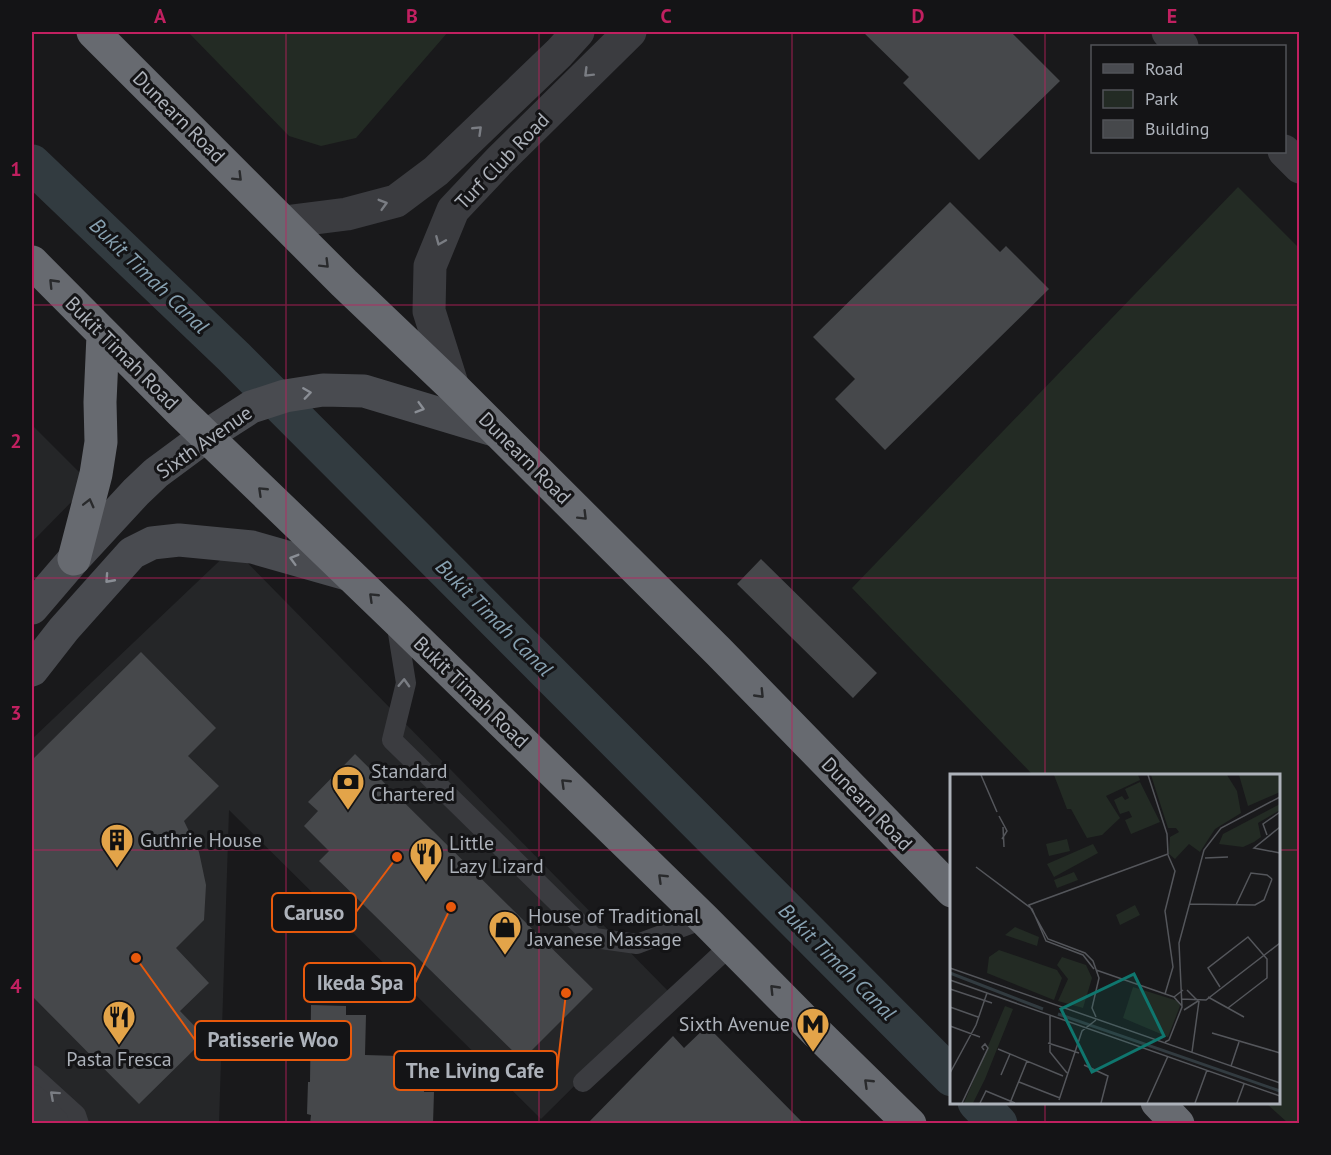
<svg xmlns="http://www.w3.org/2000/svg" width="1331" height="1155" font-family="'PT Sans',sans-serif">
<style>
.built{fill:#252628}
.green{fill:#232b24}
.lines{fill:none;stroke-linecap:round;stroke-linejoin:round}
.canal{stroke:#323b40;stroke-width:39}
.building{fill:#46484b}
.lane{stroke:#3b3c40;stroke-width:20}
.street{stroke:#3b3c40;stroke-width:33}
.secondary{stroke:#494b50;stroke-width:33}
.highway{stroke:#676a70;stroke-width:33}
.oneway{stroke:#7a7d83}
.oneway2{stroke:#292a2c}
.oneway3{stroke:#8a8e95}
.grid{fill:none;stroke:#c12060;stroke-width:1.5;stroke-opacity:0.55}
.labels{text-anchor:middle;stroke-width:6;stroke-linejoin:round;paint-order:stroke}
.street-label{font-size:20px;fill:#adb2ba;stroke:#141416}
.poi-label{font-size:20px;fill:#adb2ba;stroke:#141416;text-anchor:start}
.water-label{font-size:21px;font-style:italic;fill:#87a1b1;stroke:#141416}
.inset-river{fill:none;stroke:#323b40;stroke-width:3}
.inset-road{fill:none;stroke:#54565b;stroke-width:1.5}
.view{fill:#0f766e;fill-opacity:0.15;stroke:#0f766e;stroke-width:3}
.inset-edge{fill:none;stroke:#adb2ba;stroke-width:3}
.leader{fill:none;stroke:#e8590c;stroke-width:2}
.callout-dot{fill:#e8590c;stroke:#141416;stroke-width:2}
.callout{fill:#141416;stroke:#e8590c;stroke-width:2}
.callout-label{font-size:21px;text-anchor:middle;font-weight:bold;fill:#adb2ba}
.neatline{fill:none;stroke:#c12060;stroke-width:2}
.grid-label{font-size:20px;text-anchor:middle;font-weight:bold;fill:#c12060}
</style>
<rect width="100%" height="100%" fill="#19191b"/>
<path class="built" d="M32,425L90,483L32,542Z
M233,548L669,992L541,1119L229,810L219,1123H80L32,1076V739Z"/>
<path class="green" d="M188,32H448L356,138L321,146L289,136Z
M1238,187L1299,248V1123H1288L1266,1103L1278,1102V776L1033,775L852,588Z"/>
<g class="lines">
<path class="canal" d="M32,164L234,357L952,1077
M977,1102L998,1124"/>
</g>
<path class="building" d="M863,32H1011L1060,81L979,160L903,83L909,77Z
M950,202L1000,252L1006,246L1049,289L885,450L835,399L855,379L813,337Z
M761,559L877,673L853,698L737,584Z
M141,652L216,728L188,756L219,786L184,821L199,852L206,885L204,920L176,948L209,983L180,1011L206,1038L139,1104L32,996V760Z
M355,754L593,989L522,1060L319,861L329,851L304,826L318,811L308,802Z
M311,1005L346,1006V1015H366L365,1055L399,1056V1062H407V1076H425L424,1092H434L433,1124H310L311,1115L307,1114L308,1082H310Z
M707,1026L804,1124H587L673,1036L684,1048Z"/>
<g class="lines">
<path class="lane" d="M396,621L406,683L392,740L594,938L637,944L704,919
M32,1075L76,1115L79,1124
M583,1082L731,945"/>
<path class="street" d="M1168,32L1182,46
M1284,151L1300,167
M284,222L347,214L396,201L436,171L559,53L578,32
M453,387L429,311L430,266L453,210L499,161L630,32
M32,1101L53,1124"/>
<path class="secondary" d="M32,608L74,559L136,492L156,473L206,436L251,407L285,396L323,390L364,391L497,431
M32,670L64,629L132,553L152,543L179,540L252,547L350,575"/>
<path class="highway" d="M93,32L344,283L453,387L719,652L952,891
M32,262L181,412L396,619L704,919L815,1031L910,1124
M74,559L96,474L101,442L100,402L103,335
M1157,1102L1178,1124"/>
</g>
<defs><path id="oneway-chevron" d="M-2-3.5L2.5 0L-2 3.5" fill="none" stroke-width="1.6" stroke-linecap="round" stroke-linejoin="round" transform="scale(1.5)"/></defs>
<g class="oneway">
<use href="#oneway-chevron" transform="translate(588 73) rotate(135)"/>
<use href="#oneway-chevron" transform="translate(478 130) rotate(-44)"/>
<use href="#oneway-chevron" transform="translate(383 204) rotate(-16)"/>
<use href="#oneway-chevron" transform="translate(440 241) rotate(113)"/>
<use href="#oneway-chevron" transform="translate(404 683) rotate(-88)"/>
<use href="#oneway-chevron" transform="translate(54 1095) rotate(-138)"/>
</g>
<g class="oneway2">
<use href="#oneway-chevron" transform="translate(238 177) rotate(45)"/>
<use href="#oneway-chevron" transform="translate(325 264) rotate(45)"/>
<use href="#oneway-chevron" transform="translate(53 283) rotate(-134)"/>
<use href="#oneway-chevron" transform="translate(262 491) rotate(-136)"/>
<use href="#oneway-chevron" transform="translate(89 503) rotate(-76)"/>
<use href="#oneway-chevron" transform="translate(583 516) rotate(45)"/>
<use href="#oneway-chevron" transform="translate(373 597) rotate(-136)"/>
<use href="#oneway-chevron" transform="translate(760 694) rotate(46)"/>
<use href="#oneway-chevron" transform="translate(565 783) rotate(-136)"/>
<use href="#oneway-chevron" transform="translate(662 878) rotate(-136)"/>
<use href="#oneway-chevron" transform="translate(774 989) rotate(-134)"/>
<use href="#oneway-chevron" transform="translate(868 1083) rotate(-136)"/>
</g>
<g class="oneway3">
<use href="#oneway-chevron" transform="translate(307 393) rotate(-8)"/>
<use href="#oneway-chevron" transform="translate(420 408) rotate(16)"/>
<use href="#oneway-chevron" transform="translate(294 559) rotate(-164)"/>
<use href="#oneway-chevron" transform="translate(109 579) rotate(132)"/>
</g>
<path class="grid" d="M286,32V1124M539,32V1124M792,32V1124M1045,32V776M32,305H1300M32,578H1300M32,850H952M1278,850H1300M1045,1102V1124"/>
<defs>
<g id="bank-pin" transform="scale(1.725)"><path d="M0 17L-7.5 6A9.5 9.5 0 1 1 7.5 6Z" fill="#e3a449" stroke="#141416"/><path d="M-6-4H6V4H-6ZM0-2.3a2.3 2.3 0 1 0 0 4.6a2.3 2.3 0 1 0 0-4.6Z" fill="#111"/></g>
<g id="building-pin" transform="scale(1.725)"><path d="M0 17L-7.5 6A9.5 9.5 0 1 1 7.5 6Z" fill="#e3a449" stroke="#141416"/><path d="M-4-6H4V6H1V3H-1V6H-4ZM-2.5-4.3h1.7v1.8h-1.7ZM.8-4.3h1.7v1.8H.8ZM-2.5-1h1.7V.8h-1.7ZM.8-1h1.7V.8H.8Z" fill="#111"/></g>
<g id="restaurant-pin" transform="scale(1.725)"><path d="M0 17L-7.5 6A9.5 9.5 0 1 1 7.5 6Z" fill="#e3a449" stroke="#141416"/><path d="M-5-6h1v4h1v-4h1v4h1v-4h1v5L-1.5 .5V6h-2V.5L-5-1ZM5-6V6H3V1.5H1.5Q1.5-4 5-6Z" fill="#111"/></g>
<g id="shop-pin" transform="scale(1.725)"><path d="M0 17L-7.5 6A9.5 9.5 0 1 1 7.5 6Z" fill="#e3a449" stroke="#141416"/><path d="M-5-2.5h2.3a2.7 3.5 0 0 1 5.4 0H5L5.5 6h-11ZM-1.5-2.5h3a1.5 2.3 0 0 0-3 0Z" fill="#111"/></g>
<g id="metro-pin" transform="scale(1.725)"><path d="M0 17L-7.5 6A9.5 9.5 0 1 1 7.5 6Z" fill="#e3a449" stroke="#141416"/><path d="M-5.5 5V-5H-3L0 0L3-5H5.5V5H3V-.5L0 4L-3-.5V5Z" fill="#111"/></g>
</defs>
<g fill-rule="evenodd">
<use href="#bank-pin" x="348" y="782"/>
<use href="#building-pin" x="117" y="840"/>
<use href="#restaurant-pin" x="426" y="854"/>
<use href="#shop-pin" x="505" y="927"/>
<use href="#restaurant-pin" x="119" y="1017"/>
<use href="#metro-pin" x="813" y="1024"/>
</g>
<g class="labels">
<g class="street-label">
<text transform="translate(179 117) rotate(45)" y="7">Dunearn Road</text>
<text transform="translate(502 161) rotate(-46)" y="7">Turf Club Road</text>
<text transform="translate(122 353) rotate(45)" y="7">Bukit Timah Road</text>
<text transform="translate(204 442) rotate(-35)" y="7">Sixth Avenue</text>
<text transform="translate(525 458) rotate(45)" y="7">Dunearn Road</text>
<text transform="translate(471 692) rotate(44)" y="7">Bukit Timah Road</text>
<text transform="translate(867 804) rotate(46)" y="7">Dunearn Road</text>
</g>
<g class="poi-label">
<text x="371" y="778">Standard<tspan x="371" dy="23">Chartered</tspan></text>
<text x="140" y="847">Guthrie House</text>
<text x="449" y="850">Little<tspan x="449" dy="23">Lazy Lizard</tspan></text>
<text x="528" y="923">House of Traditional<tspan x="528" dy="23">Javanese Massage</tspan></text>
<text x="790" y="1031" text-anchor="end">Sixth Avenue</text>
<text x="119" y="1066" text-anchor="middle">Pasta Fresca</text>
</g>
<g class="water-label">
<text transform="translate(149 276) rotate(44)" y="7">Bukit Timah Canal</text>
<text transform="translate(494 618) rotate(45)" y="7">Bukit Timah Canal</text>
<text transform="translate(837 962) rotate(45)" y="7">Bukit Timah Canal</text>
</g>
</g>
<g transform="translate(950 774)">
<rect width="330" height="330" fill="#19191b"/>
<path d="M104,1H188L190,6L156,22L170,44L152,61L137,64L121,35H117ZM201,1H277L287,17L291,39L265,55L250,78L239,70L225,85L219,80L220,63L229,58L226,54H218ZM289,1H330V18L298,32ZM190,8L210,48L181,60L175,46L182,43L179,37L170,40L164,26L172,22L175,26L179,24L175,15ZM330,30V36L308,49L311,63L304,68L293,73L269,70L273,60ZM117,65L120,77L99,82L96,70ZM143,70L148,79L104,103L97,90ZM124,98L128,106L107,114L104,106ZM185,131L190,141L170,151L166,141ZM65,153L89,163L87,172L55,161ZM49,176L107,196L112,204L104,226L37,199L39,183ZM112,183L136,191L142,204L133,234L108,227L118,205L107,191ZM183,213L228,227L230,232L218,263L173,244ZM55,232L63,235L35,305L23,329H14Z" fill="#232b24"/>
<path class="inset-river" d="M0,199L93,235M108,240L330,317"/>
<path class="inset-road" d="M31,1L47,38M49,42L57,57L52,65M53,53L54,73M330,53L304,74L330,79M317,61L313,50L330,38M255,84L278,83M26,93L82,135L96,167L133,181L144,195M239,130L305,131L314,126L322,105M286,131L301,99L317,101L322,105M0,194L330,309M146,196L224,223M0,206L330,322M270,213L258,194L298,163L317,185V204L278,234M0,215L42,229M215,220L223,193L215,137L225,97L218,81M258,223L294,243M231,225L256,226L330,169M232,232L224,223L233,216M0,233L28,243M234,236L248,227L237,216M100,242V278L117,299M146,243L142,234L149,204L143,187L135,179L98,165L79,131L218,80L217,60L198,1M0,252L30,263M262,259L330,279M215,268L219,266L232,233L229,169L254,76L271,54L330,23M98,269L129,279M48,275L113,302M242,278L249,227M134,291L158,302L151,329M281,292L289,268M0,299L26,251L37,219M51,301L60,280M69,308L110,324M109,326L132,257L146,246M12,329L38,274L35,270L32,273L34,276M30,329L36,317L65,329M60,329L77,287M197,329L218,282M245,329L257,296M287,329L294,310"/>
<path class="view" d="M184,200L214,262L142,298L111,235Z"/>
<rect width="330" height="330" class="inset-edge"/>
</g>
<path class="leader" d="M397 857L356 912M451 907L415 983M136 958L195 1040M566 993L557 1071"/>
<g class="callout-dot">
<circle cx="397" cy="857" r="6"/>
<circle cx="451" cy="907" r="6"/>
<circle cx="136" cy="958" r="6"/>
<circle cx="566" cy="993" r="6"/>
</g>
<g class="callout">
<rect x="272" y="893" width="84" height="39" rx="6"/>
<rect x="304" y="963" width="111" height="39" rx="6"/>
<rect x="195" y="1021" width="156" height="39" rx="6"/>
<rect x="394" y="1051" width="163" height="39" rx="6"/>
</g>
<g class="callout-label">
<text x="314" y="920">Caruso</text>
<text x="360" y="990">Ikeda Spa</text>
<text x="273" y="1047">Patisserie Woo</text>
<text x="475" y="1078">The Living Cafe</text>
</g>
<rect width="1331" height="1155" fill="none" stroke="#141416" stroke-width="66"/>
<rect x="1091" y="45" width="195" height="108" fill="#141416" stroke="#515358" stroke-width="1.5"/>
<rect x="1103" y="64" width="30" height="9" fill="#494b50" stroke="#515358" stroke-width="1.5"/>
<text x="1145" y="75" font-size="18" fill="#adb2ba">Road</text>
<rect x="1103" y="90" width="30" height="18" fill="#232b24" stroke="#515358" stroke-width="1.5"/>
<text x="1145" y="105" font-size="18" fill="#adb2ba">Park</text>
<rect x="1103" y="120" width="30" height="18" fill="#46484b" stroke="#515358" stroke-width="1.5"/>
<text x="1145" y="135" font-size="18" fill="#adb2ba">Building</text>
<rect x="33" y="33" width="1265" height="1089" class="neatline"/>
<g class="grid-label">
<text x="160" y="23">A</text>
<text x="412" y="23">B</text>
<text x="666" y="23">C</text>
<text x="918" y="23">D</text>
<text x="1172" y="23">E</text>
<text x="16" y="176">1</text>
<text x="16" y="448">2</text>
<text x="16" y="720">3</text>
<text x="16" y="993">4</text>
</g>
</svg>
